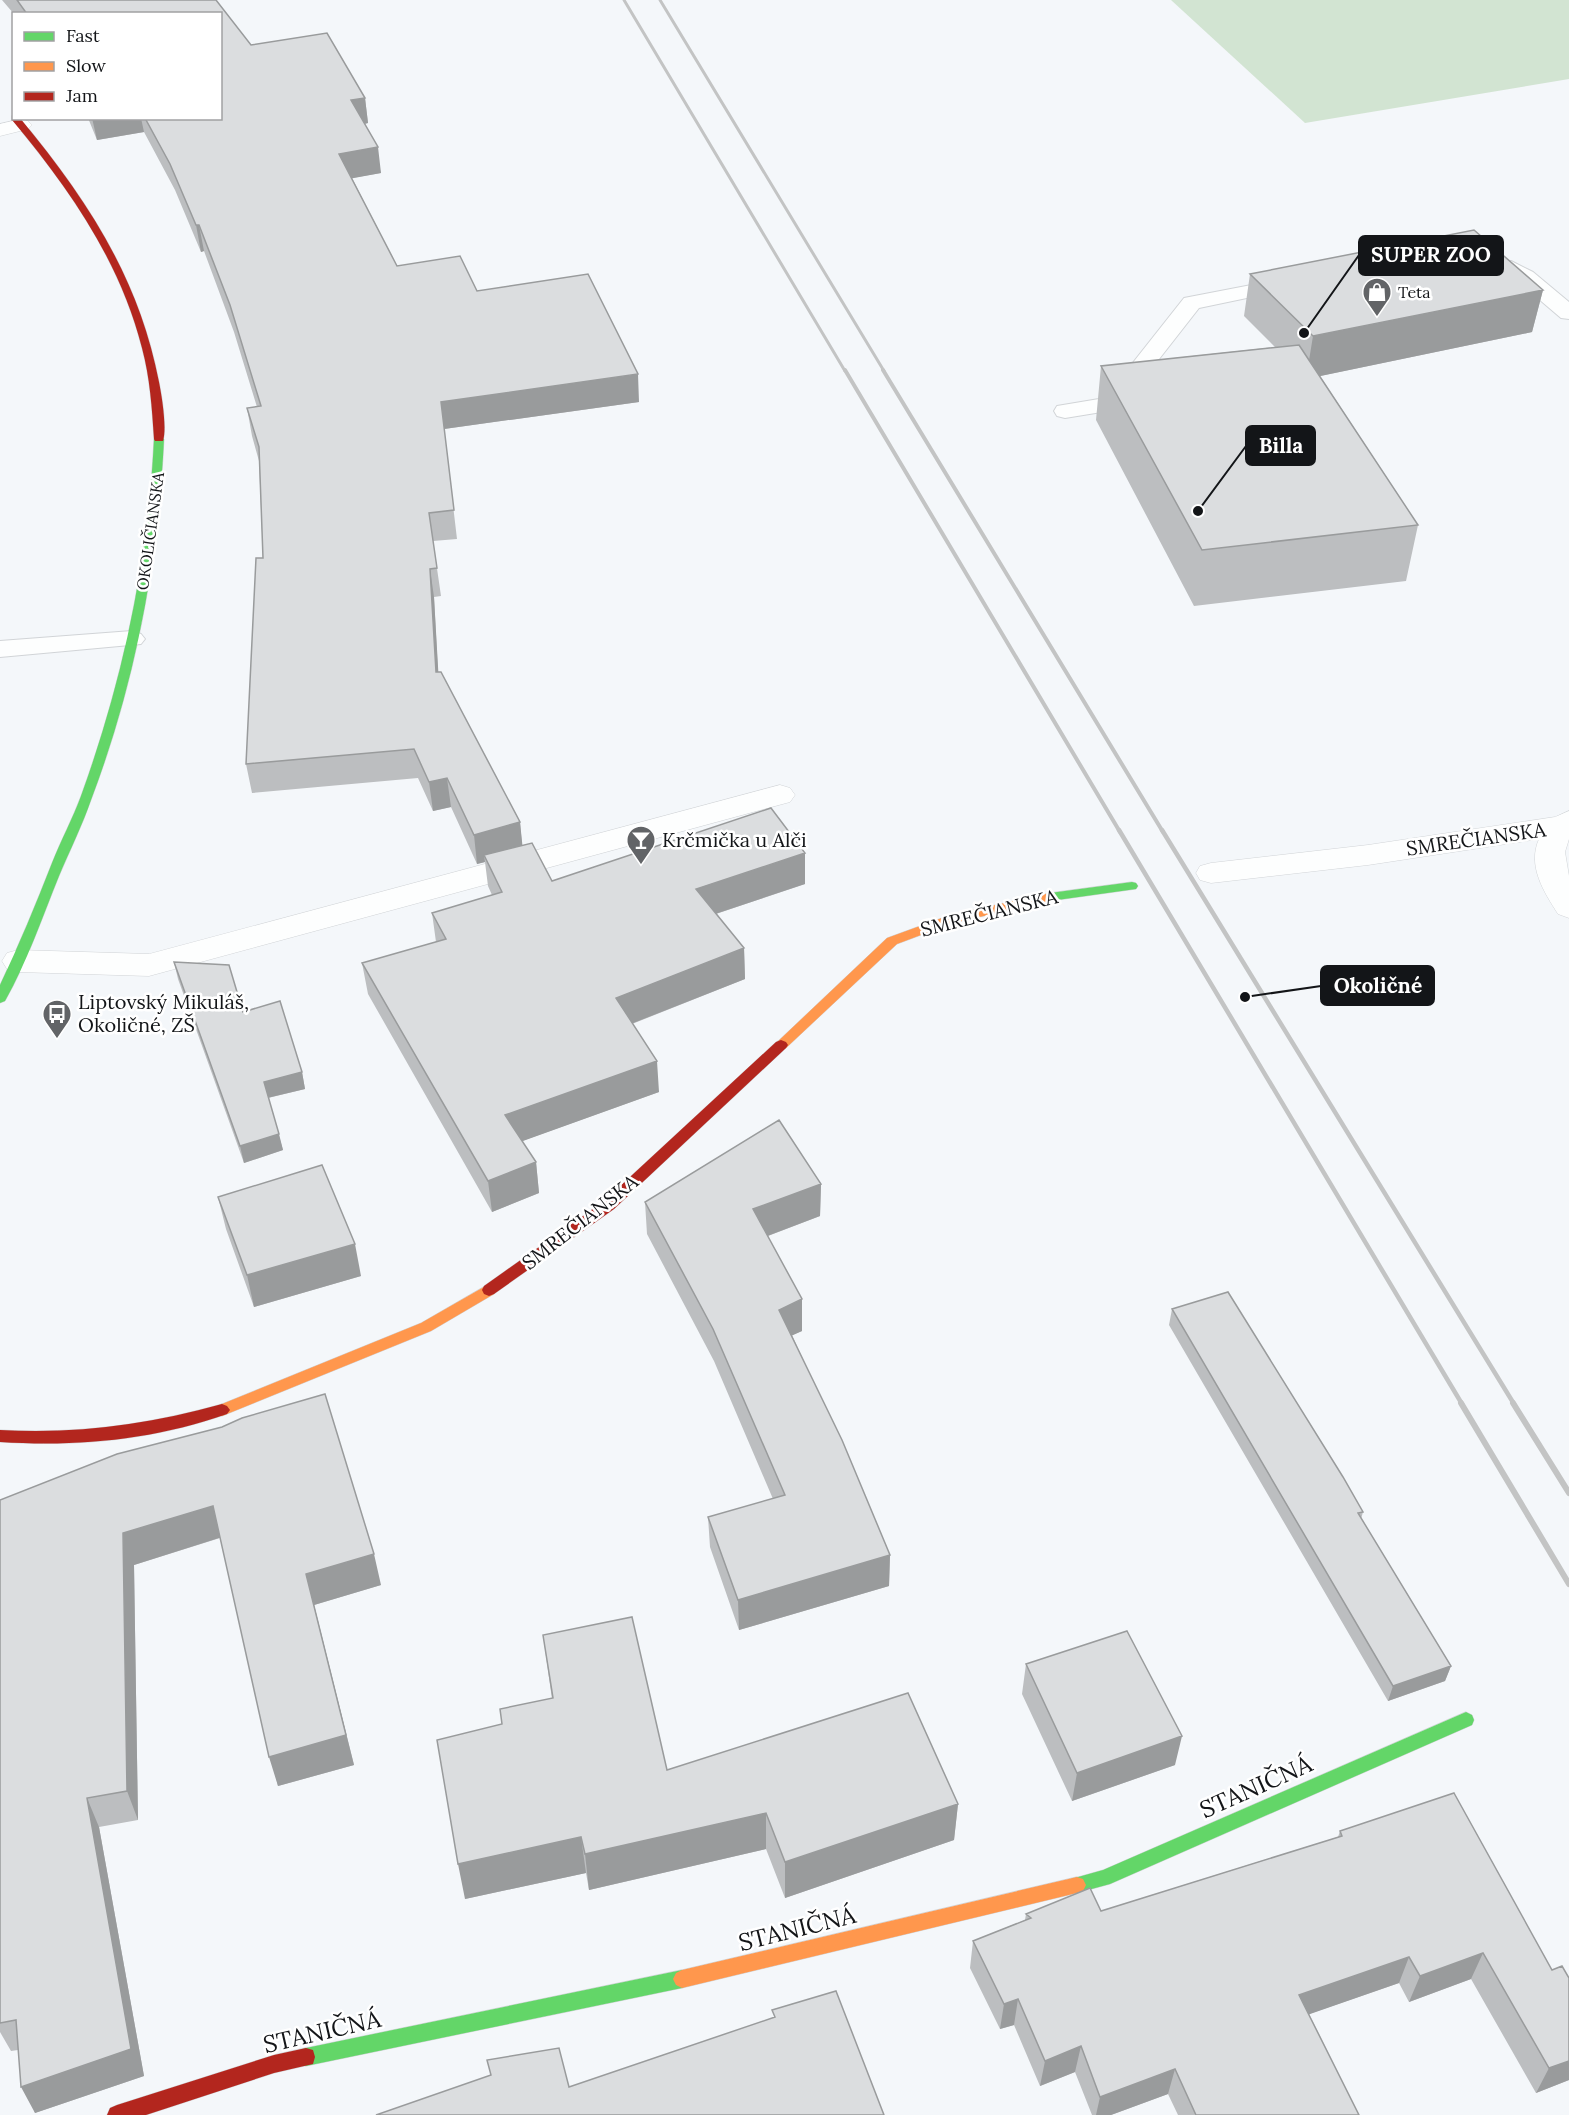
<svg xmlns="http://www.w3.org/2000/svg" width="1569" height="2115" font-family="Lora,serif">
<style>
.green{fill:#d2e4d2}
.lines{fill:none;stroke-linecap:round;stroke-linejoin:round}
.lane-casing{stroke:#d1d4d7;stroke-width:2}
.street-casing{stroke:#d1d4d7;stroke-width:1}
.fast-casing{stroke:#d1d4d7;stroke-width:1}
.slow-casing{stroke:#d1d4d7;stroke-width:1}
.jam-casing{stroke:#d1d4d7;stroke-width:1}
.lane{fill:#fdfefe;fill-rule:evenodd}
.street{fill:#fdfefe;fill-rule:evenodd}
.fast{fill:#63d668;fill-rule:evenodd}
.slow{fill:#ff974d;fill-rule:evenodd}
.jam{fill:#b3261e;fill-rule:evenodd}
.rail-far3{stroke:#c3c4c4;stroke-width:3}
.rail-far2{stroke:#c3c4c4;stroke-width:4}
.rail-far1{stroke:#c3c4c4;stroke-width:4.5}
.rail{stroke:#c3c4c4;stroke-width:6}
.wall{fill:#bcbec0}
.shaded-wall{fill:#999b9c}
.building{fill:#dbdddf;stroke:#999b9c;stroke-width:1.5}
.labels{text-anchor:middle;stroke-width:5;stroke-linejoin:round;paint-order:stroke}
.far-poi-label{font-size:16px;fill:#131518;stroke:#fff;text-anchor:start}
.far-street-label{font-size:16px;fill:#131518;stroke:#fff}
.street-label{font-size:20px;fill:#131518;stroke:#fff}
.poi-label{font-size:20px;fill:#131518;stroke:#fff;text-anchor:start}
.near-street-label{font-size:24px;fill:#131518;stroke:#fff}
.leader{fill:none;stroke:#131518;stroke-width:2}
.callout-dot{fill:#131518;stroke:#fff;stroke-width:2}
.callout{fill:#131518;stroke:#131518;stroke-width:2}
.callout-label{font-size:21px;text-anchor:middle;font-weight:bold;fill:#fff}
</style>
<rect width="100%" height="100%" fill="#f4f7fa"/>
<path class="green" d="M1171,0H1569V79L1305,123Z"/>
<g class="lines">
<g class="lane-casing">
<path id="lane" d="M1511,261L1533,272L1569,302V319L1561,318L1501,267L1504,263Z
M1287,278L1294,280L1298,284L1294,288L1199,308L1120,409L1065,418L1057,416L1054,411L1057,406L1105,398L1184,298Z
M132,631L141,634L145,639L141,644L0,657V641Z"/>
</g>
<g class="street-casing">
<path id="street" d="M21,119L28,121L32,125L28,129L0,136V124Z
M780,785L790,788L795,795L790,802L149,976L18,972L7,969L2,961L7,953L18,950L149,954Z
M1569,811V839L1565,852L1569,876V918L1558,914C1544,892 1527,866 1539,839L1368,865L1211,883L1200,880L1196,873L1200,866L1211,863L1368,845L1555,817Z"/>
</g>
<g class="fast-casing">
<path id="fast" d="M159,436L164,439C158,563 135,684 91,800C82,826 70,850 59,876C42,918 27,962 5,1001L0,1003V985C19,945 36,904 52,863C61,840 73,818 81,796C123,680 148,562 154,439Z
M1132,882L1136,883L1138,886L1136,889L1050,901L1044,897L1050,893Z
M1466,1712L1472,1715L1474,1720L1472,1725L1110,1884L1077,1893L1071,1891L1068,1885L1071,1879L1103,1870Z
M682,1970L688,1973L691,1979L688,1985L682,1988L306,2066L299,2064L297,2057L299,2050L306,2048Z"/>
</g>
<g class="slow-casing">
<path id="slow" d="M1050,893L1054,894L1056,897L1054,900L953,923L897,944L786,1048L781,1050L774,1045L887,938L950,915Z
M489,1284L494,1286L496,1290L494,1294L431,1331L227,1414L222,1416L217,1414L214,1410L217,1406L421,1323Z
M1077,1877L1083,1879L1086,1885L1083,1891L1077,1893L682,1988L676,1985L673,1979L676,1973L682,1970Z"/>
</g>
<g class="jam-casing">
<path id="jam" d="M12,116L14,118H20C87,199 139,278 159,382C162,397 167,428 163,441H155L154,439C152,408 150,378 142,348C120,261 69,188 12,120Z
M781,1040L786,1042L788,1045L786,1048L614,1209L494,1294L489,1296L484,1294L482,1290L484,1286L604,1201L776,1042Z
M222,1404L227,1406L230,1410L227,1414C153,1440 78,1447 0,1442V1430C79,1434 146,1425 222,1404Z
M306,2048L313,2050L315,2057L313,2064L274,2073L146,2115H107L110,2108L117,2105L274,2055Z"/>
</g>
<use href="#lane" class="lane"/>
<use href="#street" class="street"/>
<use href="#fast" class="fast"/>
<use href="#slow" class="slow"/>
<use href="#jam" class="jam"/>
<path class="rail-far3" d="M624,0L845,371
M660,0L884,371"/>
<path class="rail-far2" d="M845,370L1120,832
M883,370L1163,832"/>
<path class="rail-far1" d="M1119,830L1462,1404
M1162,830L1514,1404"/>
<path class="rail" d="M1461,1403L1569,1584
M1513,1403L1569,1493"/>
</g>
<path class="wall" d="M2,0H216L251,45L365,98L368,123L365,124L381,173L352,178L397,266L477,291L639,402L444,429L457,539L433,541L441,596L434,597L438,672L520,822L522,845L552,881L805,884L716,914L744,948L745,979L632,1024L659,1092L522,1141L536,1162L539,1193L492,1212L368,994L362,963L436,942L432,913L492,895L488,886L485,862L477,864L451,807L433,811L418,778L252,793L246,764L263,558L259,461L252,436L247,408L257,407L234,332L204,251L201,252L175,190L144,132L97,140L88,118H220V14H14Z
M1250,274L1543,290L1532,332L1320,376L1418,525L1406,581L1194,606L1096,420L1101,366L1275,347L1244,316Z
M174,962L302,1072L305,1089L268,1098L283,1150L244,1163L178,979Z
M821,1184L820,1216L768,1236L802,1331L792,1335L890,1555L889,1586L739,1630L710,1547L708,1517L773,1499L714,1361L647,1234L645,1202Z
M218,1197L361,1276L254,1307L226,1229Z
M1172,1309L1363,1512L1361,1519L1451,1666L1445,1681L1388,1701L1169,1325Z
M117,1454L381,1585L314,1605L354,1765L278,1786L220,1538L134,1565L138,1820L99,1827L144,2076L35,2113L18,2050L11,2051L0,2032V2023Z
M543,1635L667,1770L958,1804L954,1840L785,1898L766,1849L589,1890L586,1873L465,1899L502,1724L552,1699Z
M1026,1664L1175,1765L1072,1801L1022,1694Z
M1454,1793L1569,2080L1536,2093L1471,1979L1409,2002L1399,1983L1309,2014L1359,2115H1178L1168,2094L1111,2115H1092L1075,2072L1040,2086L1014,2025L1000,2029L970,1968L973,1941L1025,1920L1026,1914L1101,1911L1338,1837L1340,1831Z"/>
<path class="shaded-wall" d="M365,98L368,123L354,126L351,100Z
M92,118H141L144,132L97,140Z
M378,147L381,173L343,180L339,154Z
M196,225H199L204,251L201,252Z
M1543,290L1532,332L1306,379L1313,336Z
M638,374L639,402L444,429L441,402Z
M430,569L434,597L440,701L436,672Z
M447,778L451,807L433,811L429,782Z
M520,822L523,851L484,855L485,862L477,864L474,835Z
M805,853V884L697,920L696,889Z
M744,948L745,979L618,1029L616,998Z
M657,1061L659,1092L509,1146L505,1115Z
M302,1072L305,1089L267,1098L264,1082Z
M279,1134L283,1150L244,1163L240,1146Z
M536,1162L539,1193L492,1212L488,1181Z
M821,1184L820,1216L754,1241L753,1209Z
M355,1244L361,1276L254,1307L247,1275Z
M802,1299V1331L780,1341L779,1310Z
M213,1506L222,1537L134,1565L138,1820L127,1791L123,1533Z
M374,1554L381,1585L314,1605L354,1765L278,1786L269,1757L306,1574Z
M890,1555L889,1586L739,1630L738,1600Z
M1451,1666L1445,1681L1388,1701L1393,1686Z
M1182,1736L1175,1765L1072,1801L1077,1773Z
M87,1798L99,1827L144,2076L35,2113L21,2087Z
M958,1804L954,1840L785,1898V1862Z
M766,1813V1849L589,1890L585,1854Z
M581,1837L586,1873L465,1899L458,1864Z
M1483,1953L1471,1979L1409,2002L1420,1976Z
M1409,1957L1399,1983L1290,2021L1299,1995Z
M1018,1999L1014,2025L1000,2029L1004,2004Z
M1081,2046L1075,2072L1040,2086L1045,2061Z
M1569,2061V2080L1536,2093L1549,2068Z
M1175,2069L1168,2094L1111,2115H1096L1100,2097Z"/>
<path class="building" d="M17,0H216L251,45L327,33L365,98L351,100L378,147L339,154L397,266L460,256L477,291L588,274L638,374L441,402L454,510L429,513L437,568L430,569L436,672H441L520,822L474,835L447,778L429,782L414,749L246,764L256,558H263L259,447L247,408L261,406L230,305L199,225H196L170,164L145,118H220V14H27Z
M1474,230L1543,290L1313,336L1250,274Z
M1299,345L1418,525L1202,550L1101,366Z
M771,808L805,853L696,889L744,948L616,998L657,1061L505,1115L536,1162L488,1181L362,963L446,939L432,913L502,892L484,855L532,843L552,881Z
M174,962L229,965L243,1012L280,1001L302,1072L264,1082L279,1134L240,1146Z
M779,1120L821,1184L753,1209L802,1299L779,1310L842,1440L890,1555L738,1600L708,1517L785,1495L713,1329L645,1202Z
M322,1165L355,1244L247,1275L218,1197Z
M1228,1292L1343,1477L1363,1512L1358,1513L1451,1666L1393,1686L1172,1309Z
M325,1394L374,1554L306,1574L346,1735L269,1757L213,1506L123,1533L127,1791L87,1798L131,2049L21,2087L16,2020L0,2023V1500L117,1454L222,1427L242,1418Z
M632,1617L667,1770L908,1693L958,1804L785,1862L766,1813L585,1854L581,1837L458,1864L437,1740L502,1724L500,1709L553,1698L543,1635Z
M1127,1631L1182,1736L1077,1773L1026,1664Z
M1454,1793L1552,1970L1562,1966L1569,1978V2061L1549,2068L1483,1953L1420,1976L1409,1957L1299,1995L1359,2115H1196L1175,2069L1100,2097L1081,2046L1045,2061L1018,1999L1004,2004L973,1941L1031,1918L1026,1914L1090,1888L1101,1911L1342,1836L1340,1831Z
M836,1991L884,2115H376L491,2075L487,2060L559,2048L569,2087L775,2017L772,2010Z"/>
<defs>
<g id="shop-pin" transform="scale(1.5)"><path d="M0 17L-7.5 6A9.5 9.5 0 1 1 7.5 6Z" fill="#626467" stroke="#fff"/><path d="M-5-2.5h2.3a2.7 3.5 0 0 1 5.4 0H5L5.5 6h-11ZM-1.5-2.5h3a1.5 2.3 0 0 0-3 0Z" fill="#fff"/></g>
<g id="bar-pin" transform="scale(1.5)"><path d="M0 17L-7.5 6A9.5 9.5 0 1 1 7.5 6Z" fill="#626467" stroke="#fff"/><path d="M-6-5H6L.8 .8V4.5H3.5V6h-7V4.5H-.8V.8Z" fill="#fff"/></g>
<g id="bus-pin" transform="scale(1.5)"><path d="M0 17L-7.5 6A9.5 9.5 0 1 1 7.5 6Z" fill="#626467" stroke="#fff"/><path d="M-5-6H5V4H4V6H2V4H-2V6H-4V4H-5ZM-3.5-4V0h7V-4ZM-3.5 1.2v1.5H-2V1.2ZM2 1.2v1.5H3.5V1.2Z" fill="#fff"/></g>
</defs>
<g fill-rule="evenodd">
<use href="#shop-pin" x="1377" y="292"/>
<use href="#bar-pin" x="641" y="840"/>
<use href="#bus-pin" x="57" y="1014"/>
</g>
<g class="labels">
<g class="far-poi-label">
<text x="1398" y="298">Teta</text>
</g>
<g class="far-street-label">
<text transform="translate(150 531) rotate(-82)" y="6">OKOLIČIANSKA</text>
</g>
<g class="street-label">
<text transform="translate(1476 839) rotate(-8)" y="7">SMREČIANSKA</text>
<text transform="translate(989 913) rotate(-14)" y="7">SMREČIANSKA</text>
<text transform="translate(580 1222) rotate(-38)" y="7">SMREČIANSKA</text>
</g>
<g class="poi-label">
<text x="662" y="847">Krčmička u Alči</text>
<text x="78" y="1009">Liptovský Mikuláš,<tspan x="78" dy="23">Okoličné, ZŠ</tspan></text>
</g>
<g class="near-street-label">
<text transform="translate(1256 1787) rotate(-24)" y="8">STANIČNÁ</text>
<text transform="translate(797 1929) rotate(-14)" y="8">STANIČNÁ</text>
<text transform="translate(322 2032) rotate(-13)" y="8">STANIČNÁ</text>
</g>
</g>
<path class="leader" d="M1304 333L1359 255M1198 511L1246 446M1245 997L1321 986"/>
<g class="callout-dot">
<circle cx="1304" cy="333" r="6"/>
<circle cx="1198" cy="511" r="6"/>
<circle cx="1245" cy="997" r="6"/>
</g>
<g class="callout">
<rect x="1359" y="236" width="144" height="39" rx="6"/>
<rect x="1246" y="426" width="69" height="39" rx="6"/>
<rect x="1321" y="966" width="113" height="39" rx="6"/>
</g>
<g class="callout-label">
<text x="1431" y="262">SUPER ZOO</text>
<text x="1281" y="453">Billa</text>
<text x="1378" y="993">Okoličné</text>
</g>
<rect x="12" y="12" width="210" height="108" fill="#ffffff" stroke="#a1a1a3" stroke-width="1.5"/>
<rect x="24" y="32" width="30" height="9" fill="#63d668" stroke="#a1a1a3" stroke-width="1.5"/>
<text x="66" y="42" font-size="18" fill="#131518">Fast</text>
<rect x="24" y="62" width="30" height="9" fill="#ff974d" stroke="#a1a1a3" stroke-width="1.5"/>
<text x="66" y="72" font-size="18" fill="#131518">Slow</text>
<rect x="24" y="92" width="30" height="9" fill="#b3261e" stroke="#a1a1a3" stroke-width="1.5"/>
<text x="66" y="102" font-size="18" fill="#131518">Jam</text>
</svg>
